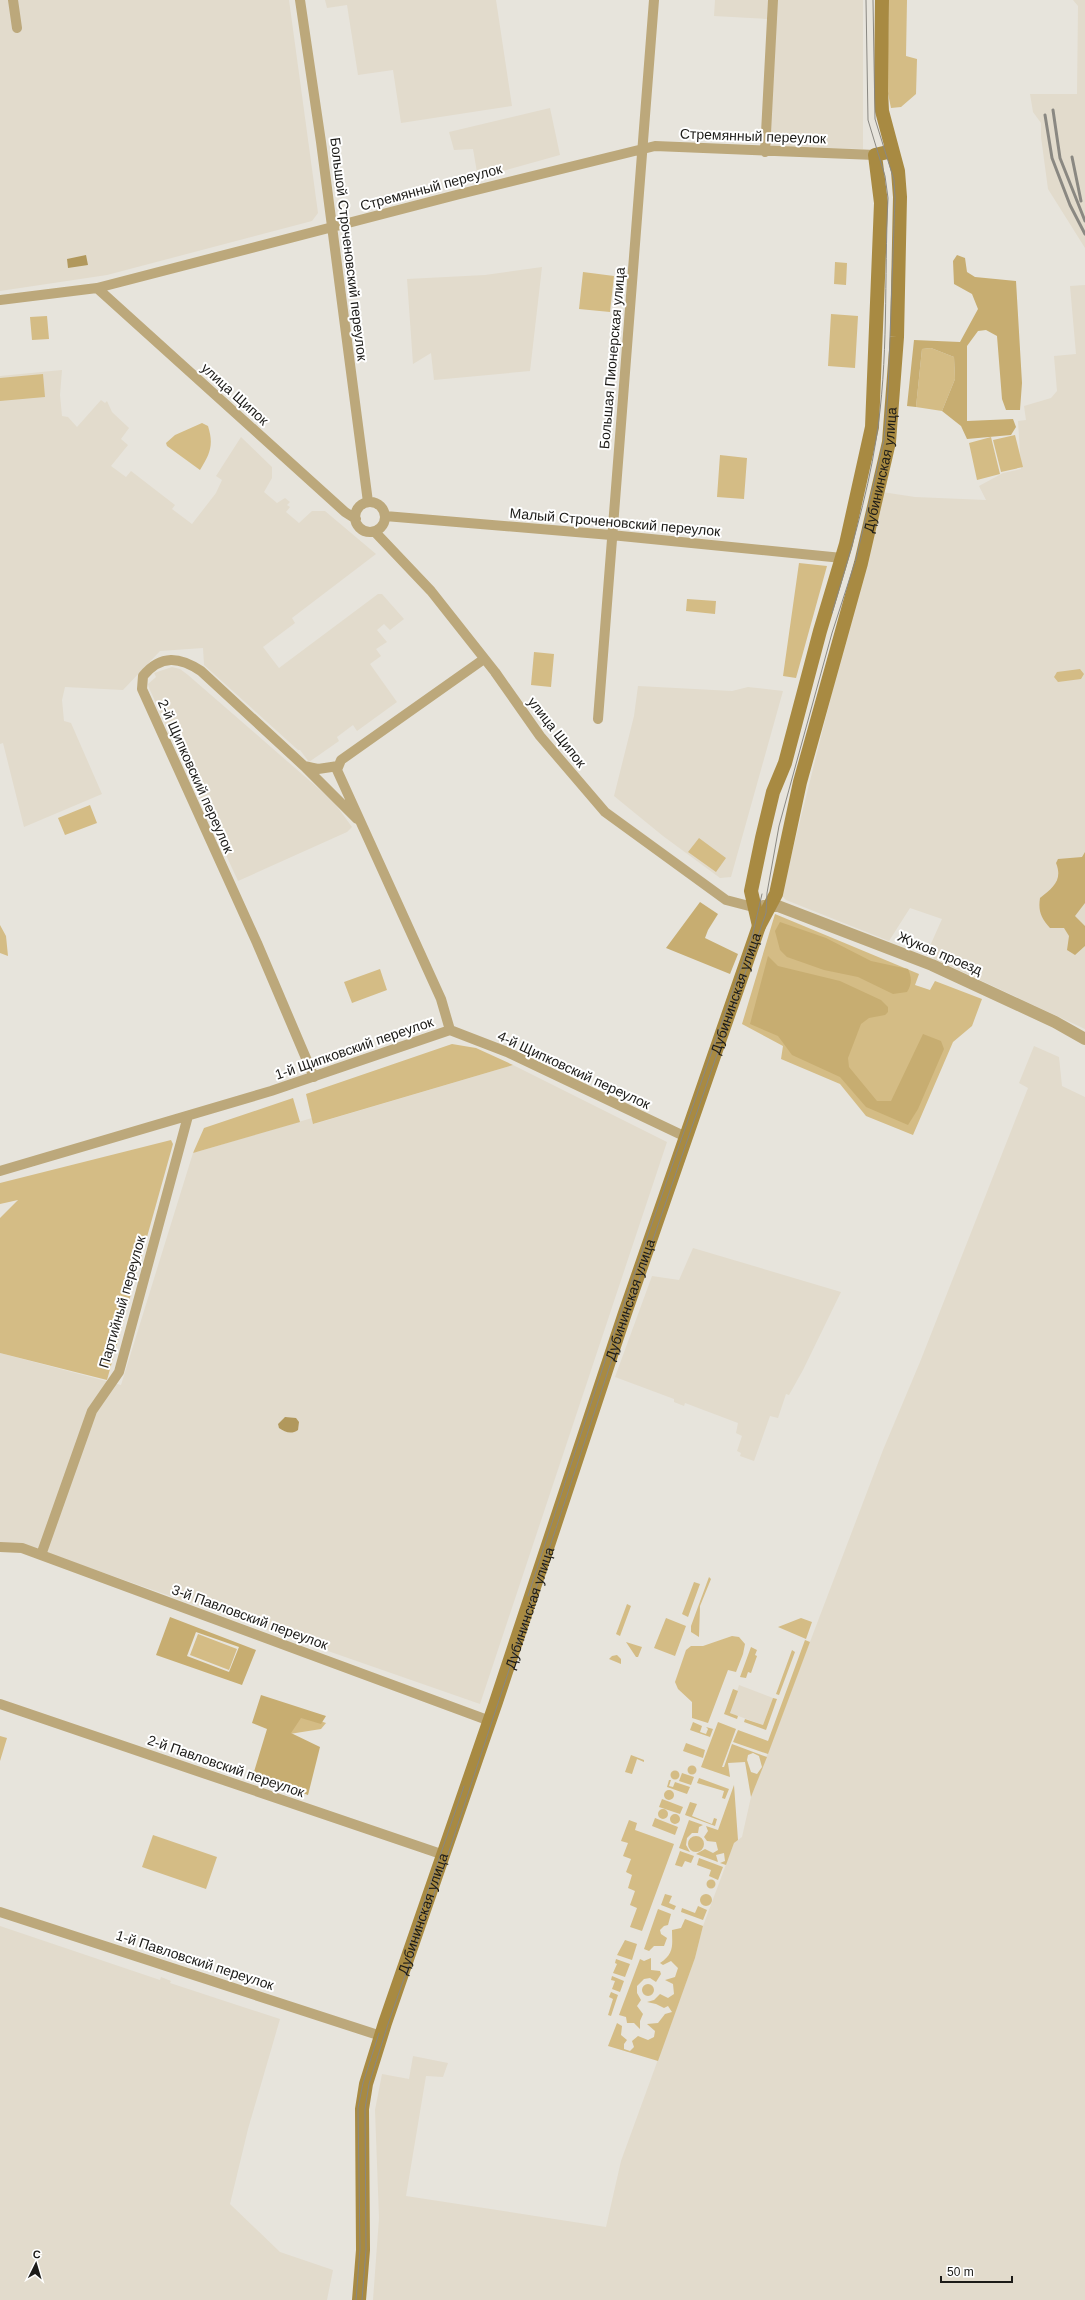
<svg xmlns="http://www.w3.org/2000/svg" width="1085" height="2300" font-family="Helvetica,sans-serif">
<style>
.built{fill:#e2dbcc}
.green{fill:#d4bc85;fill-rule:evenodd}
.forest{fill:#c7ad71;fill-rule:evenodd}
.water{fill:#b1985c}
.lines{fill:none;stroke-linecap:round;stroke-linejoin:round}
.minor{stroke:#bca87b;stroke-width:10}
.tertiary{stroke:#bca87b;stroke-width:12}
.secondary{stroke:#a88a42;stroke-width:14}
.tram{stroke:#8a8882;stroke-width:1}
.rail{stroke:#8a8882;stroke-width:3}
.labels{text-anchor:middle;stroke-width:4;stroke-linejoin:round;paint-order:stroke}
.street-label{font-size:14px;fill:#1c1b18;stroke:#fff}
</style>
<rect width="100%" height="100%" fill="#e7e4dc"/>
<path class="built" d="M0,0H289L318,213L312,221L107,275L0,291Z
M325,0H496L512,106L401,123L393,70L358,75L347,5L327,8Z
M715,0H768L767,19L714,16Z
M775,0H863V149L770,147L768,143Z
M1073,0H1085V248L1048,189L1041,137V123L1033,112L1030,94H1077L1078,6Z
M550,108L560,155L478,178L473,149L454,150L449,132Z
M542,267L530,371L434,380L431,353L413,364L407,279L485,275Z
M1085,285V1029L926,955L942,919L910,908L889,941L786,900L783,897V889L882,492L915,497L986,500L979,486L1003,473L1021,469L1018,421L1026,420L1024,406L1051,398L1057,391L1054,356L1076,354L1070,286Z
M62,370L60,395L62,416L68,417L77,427L101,400L105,403L107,401L112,412L129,428L121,439L128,445L111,466L126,477L131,471L175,505L172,509L192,524L216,493L222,480L216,476L241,437L272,467V478L264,492L277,503L285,498L290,502L287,505L290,507L286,512L299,523L312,511H325L376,554L292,618L295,623L263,647L279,668L378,594H382L404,619L390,630L384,624L377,630L387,642L376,649L381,656L370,664L397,702L357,731L353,725L337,737L339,741L309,762L300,750H298L204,665L203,648L160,651L123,690L65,687L62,700L64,721L71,723L102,794L24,827L3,743L0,744V376Z
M172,667L180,669L188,675L333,801L352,827L347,832L238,881L149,688L148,684L156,677L154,673Z
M638,686L732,691L748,687L783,691L731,877L720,878L663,836L614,796L634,716Z
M1034,1046L1059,1057L1062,1086L1085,1097V2300H373L379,2218L375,2110L382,2074L409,2079L413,2056L448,2063L443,2077L426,2076L406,2196L606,2227L621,2161L695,1958L703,1926L734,1843L742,1837L751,1797L883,1450L920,1362L1028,1088L1019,1083Z
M513,1065L667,1142L480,1704L24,1545L0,1543V1353L121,1385L193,1153L312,1118L314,1124Z
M693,1248L841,1292L803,1370L789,1395L786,1394L778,1418L770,1416L754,1461L740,1456L741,1453L737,1451L742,1436L736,1433L738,1423L685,1403L684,1406L674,1402V1399L615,1377L652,1276L679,1280Z
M739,1685L773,1698L763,1725L730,1713Z
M0,1926L160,1980L161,1977L171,1981L170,1983L280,2019L248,2129L230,2204L280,2252L333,2270L327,2300H0Z"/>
<path class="green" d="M889,0H907L906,56L917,59L916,94L901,107L891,108L887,89Z
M835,262L847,263L846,285L834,284Z
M583,272L614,276L610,312L579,309Z
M831,314L858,316L855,368L828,366Z
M47,316L49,339L32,340L30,317Z
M931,348L954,357L955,379L942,411L916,407L922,349Z
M43,374L45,397L0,401V378Z
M202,423L208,426C214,445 210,454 200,470L167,446L166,443L175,435Z
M1015,435L1023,467L1001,472L993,440Z
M991,437L1000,474L977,480L969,443Z
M720,455L747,458L744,499L717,497Z
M799,563L827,566L796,678L783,676Z
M687,599L716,601L715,614L686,611Z
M534,652L554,654L551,687L531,685Z
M1080,669L1084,674L1081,679L1058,682L1054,677L1057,672Z
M90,805L97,823L65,835L58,818Z
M699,838L726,858L716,872L688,852Z
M775,914L919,974L915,985L930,990L935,981L982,999L972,1026L953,1042L913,1135L866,1116L840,1084L781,1059L783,1046L742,1024Z
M0,925L6,936L8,956L0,953Z
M380,969L387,990L352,1003L344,982Z
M452,1044L476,1048L513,1065L313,1124L306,1094Z
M293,1098L300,1122L193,1153L204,1128Z
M171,1140L173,1144L107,1380L0,1353V1218L18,1200L0,1204V1183Z
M709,1577L711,1579L700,1606L699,1637L691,1632V1626Z
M694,1582L700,1584L688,1617L682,1614Z
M627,1604L631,1606L620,1636L616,1634Z
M666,1618L686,1626L675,1656L654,1648Z
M801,1618L812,1622L806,1639L778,1627Z
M198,1634L237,1649L229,1670L190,1655Z
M732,1636L739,1637L745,1644L743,1654L736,1672L728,1670L708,1723L692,1718V1702L678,1689L675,1682L686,1650L691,1646H703Z
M805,1640L810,1642L768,1754L733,1742L738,1730L768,1741Z
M626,1642L642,1647L638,1657H636Z
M751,1647L757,1650L755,1655L757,1656L751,1673L748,1672L746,1678L740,1677Z
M792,1650L795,1652L779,1695L776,1694Z
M617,1655L621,1659V1664L609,1659L612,1656Z
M733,1689L738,1691L730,1713L738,1716L737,1719L724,1714Z
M773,1698L777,1699L766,1730L744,1722L745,1719L763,1725Z
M286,1709L326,1723L321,1729L277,1736Z
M693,1722L702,1726L700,1732L706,1734L708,1729L706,1727L713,1729L710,1737L690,1730Z
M718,1722L736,1729L722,1767H724L732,1744L767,1757L751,1797L745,1762L728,1763L730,1777L701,1767ZM753,1753L759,1756L762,1767L757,1774L751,1772L747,1760L748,1755Z
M0,1736L7,1738L0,1761Z
M686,1743L705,1750L703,1758L683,1751Z
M631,1755L644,1760V1762L637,1759L632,1774L625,1772Z
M687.5 1770a4.5 4.5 0 1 1 9 0a4.5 4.5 0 1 1-9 0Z
M670.5 1775a4.5 4.5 0 1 1 9 0a4.5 4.5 0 1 1-9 0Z
M682,1773L694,1777L691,1785L679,1781Z
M699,1778L729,1789L725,1799L722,1798L724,1791L697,1783Z
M669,1780H671L669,1786L673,1787L675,1782L690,1787L687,1794L667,1787Z
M734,1785L738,1840L734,1843L726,1865L720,1863L725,1861L724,1853L716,1855L718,1862L696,1854L705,1849L713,1853L718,1850L716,1842L707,1841L704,1837L708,1831L706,1826L718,1830Z
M664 1795a5 5 0 1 1 10 0a5 5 0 1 1-10 0Z
M662,1799L683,1807L680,1814L659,1807Z
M690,1802L697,1804L692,1816L712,1824L714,1818L717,1819L715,1826L685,1815Z
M658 1814a5 5 0 1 1 10 0a5 5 0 1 1-10 0Z
M670 1819a5 5 0 1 1 10 0a5 5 0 1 1-10 0Z
M655,1818L678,1827L675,1835L652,1826Z
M629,1820L637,1823L635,1830L674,1844L642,1931L630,1927L637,1908L630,1905L635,1891L628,1888L632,1875L626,1872L631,1859L623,1856L628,1843L621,1841Z
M689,1820L703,1825L699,1827L698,1833H692L687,1838L686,1845L690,1852L679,1848Z
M153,1835L217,1857L206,1889L142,1867Z
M688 1844a8 8 0 1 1 16 0a8 8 0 1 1-16 0Z
M680,1851L694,1856L691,1863L685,1861L682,1867L675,1865Z
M699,1858L723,1867L718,1880L709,1876L711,1870L697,1865Z
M706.5 1884a4.5 4.5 0 1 1 9 0a4.5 4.5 0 1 1-9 0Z
M665,1894L672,1896L669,1903L676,1906L674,1910L661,1905Z
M700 1900a6 6 0 1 1 12 0a6 6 0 1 1-12 0Z
M698,1906L707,1910L703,1920L681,1912L682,1908L695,1913Z
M658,1909L671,1914L668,1925L664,1926L660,1930L661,1934L667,1938L664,1946H654L649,1951L644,1949Z
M685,1919L703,1926L695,1958L658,2061L608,2046L617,2023L622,2026L621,2035L627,2040L624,2044V2049L630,2051L634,2047L632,2041L638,2036L648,2040L654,2037L655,2031L647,2024L658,2023L665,2014L672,2012L668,2006L664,2008L656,2004L647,2002L654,2000L660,1994L668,1998L674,1994L673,1984L665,1980L675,1977L678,1968L671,1961L663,1965L660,1963C675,1953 672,1944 672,1930L681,1928Z
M625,1940L637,1944L632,1960L617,1955Z
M651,1958V1970L660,1971L661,1974L656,1982L650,1978L644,1979L637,1986V1993L641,2000L637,2006L643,2014L640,2021V2029L634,2023H627L626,2017L619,2015L640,1959L644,1961Z
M616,1959L630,1964L625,1977L613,1973L617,1964L615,1963Z
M612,1976L624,1981L620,1992L612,1989L615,1981L611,1980Z
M642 1990a6 6 0 1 1 12 0a6 6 0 1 1-12 0Z
M611,1992L618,1995L611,2016L608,2015L613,1999L609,1997Z"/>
<path class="forest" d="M957,255L965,258L967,272L975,277L1016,281L1022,383L1020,410H1006L1002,399L997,336L986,330L978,331L967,346V421L1013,419L1016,427L1011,435L967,439L961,426L942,411L955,379L954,357L931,348L922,349L916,407L907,406L914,340L960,342L978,309L972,294L954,284L953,261Z
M1085,852V903L1075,916L1085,926V946L1075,955L1067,950L1069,936L1064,928H1050C1041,918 1038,911 1040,898C1053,888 1063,880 1056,863L1058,859L1082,857Z
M700,902L718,914L708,930L705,938L738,954L730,974L666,948Z
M780,922L826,938L871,961L908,969C912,978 912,984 907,992L893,994L858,977L824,970L787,957L780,950L775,931Z
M768,956L778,966L840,981L881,1000L888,1007V1012L885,1015L869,1018L861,1024L848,1058L849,1067L877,1101H891L923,1034L941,1041L944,1049L918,1109L908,1125L866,1107L840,1077L792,1055L778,1036L750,1024Z
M170,1617L256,1650L242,1685L156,1655ZM196,1632L239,1647L229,1672L187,1656Z
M261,1695L326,1716L321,1724L301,1718L291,1733L320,1747L308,1795L253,1775L267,1729L252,1723Z"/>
<path class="water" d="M86,255L88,265L68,268L67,259Z
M285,1417L296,1418L299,1422L298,1430C291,1435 285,1432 279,1428L278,1424Z"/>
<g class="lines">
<path class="minor" d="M13,0L17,28
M300,0L321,142L368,502
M765,152L773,0
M97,288L345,512L356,519
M0,300L97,288L460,194L655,146L875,155
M355 517a15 15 0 1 1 30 0a15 15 0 1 1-30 0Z
M385,516L611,535L842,558
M375,532L431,591L495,672L540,736L605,812L726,900L753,907
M598,719L654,0
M304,766L318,769L338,766
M450,1030L441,999L337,770L341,760L484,659
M450,1030L507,1052L686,1137
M314,1077L257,943L142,689L143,676C161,654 180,657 201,671L304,766L357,819
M0,1171L271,1091L450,1030
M0,1547L22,1548L41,1555L490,1721
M41,1555L92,1411L119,1372L188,1116
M0,1704L444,1855
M0,1912L381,2036"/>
<path class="tertiary" d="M763,906H778L932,965L1055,1022L1085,1039"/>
<g class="secondary">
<path d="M759,926L751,891L762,838L773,792L785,763L820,631L846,544L872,427L881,203L875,155L892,151"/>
<path id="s1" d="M359,2300L363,2250L362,2109L366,2084L385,2023L496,1702L625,1313L759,926L776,894L800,782L861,563L889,442L897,337L900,197L898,171L882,111L881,91L882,0"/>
</g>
<g class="tram">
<path d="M832,613C849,557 867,498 876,440C889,360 884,278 888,198L885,176L868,120L866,0"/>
<path d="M528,1596L616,1327L753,933L762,894"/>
<path d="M409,1946L464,1786"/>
<path d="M356,2300L360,2249L358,2108L363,2083L379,2033"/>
<path id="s2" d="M362,2300L366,2250L365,2109L369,2084L388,2024L447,1857L622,1329L766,913L767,893L779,826L832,633L856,559L884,440L888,392L895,198L894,180L875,119L873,0"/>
</g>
<path class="rail" d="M1053,110L1060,158L1085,221
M1045,115L1052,158L1070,205L1085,234
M1072,157L1081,201"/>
</g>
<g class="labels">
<g class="street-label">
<text transform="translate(753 136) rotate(2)" y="5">Стремянный переулок</text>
<text transform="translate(431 187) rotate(-15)" y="5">Стремянный переулок</text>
<text transform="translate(349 249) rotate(83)" y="5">Большой Строченовский переулок</text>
<text transform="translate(612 358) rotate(-85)" y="5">Большая Пионерская улица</text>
<text transform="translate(235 394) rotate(42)" y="5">улица Щипок</text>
<text dy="5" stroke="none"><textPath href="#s1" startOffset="1913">Дубининская улица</textPath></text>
<text transform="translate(615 522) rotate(5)" y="5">Малый Строченовский переулок</text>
<text transform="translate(557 732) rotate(52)" y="5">улица Щипок</text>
<text transform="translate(196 776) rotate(66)" y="5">2-й Щипковский переулок</text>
<text transform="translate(940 953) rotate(23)" y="5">Жуков проезд</text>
<text dy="5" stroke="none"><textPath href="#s1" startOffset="1368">Дубининская улица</textPath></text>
<text transform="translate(354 1048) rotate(-19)" y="5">1-й Щипковский переулок</text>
<text transform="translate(574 1070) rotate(25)" y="5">4-й Щипковский переулок</text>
<text dy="5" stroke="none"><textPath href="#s1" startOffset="1044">Дубининская улица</textPath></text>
<text transform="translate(122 1302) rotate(-74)" y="5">Партийный переулок</text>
<text dy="5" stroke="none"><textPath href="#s2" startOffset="719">Дубининская улица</textPath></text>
<text transform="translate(250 1617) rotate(20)" y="5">3-й Павловский переулок</text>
<text transform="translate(226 1766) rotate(19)" y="5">2-й Павловский переулок</text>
<text dy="5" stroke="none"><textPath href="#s1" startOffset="396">Дубининская улица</textPath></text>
<text transform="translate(195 1960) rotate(18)" y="5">1-й Павловский переулок</text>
</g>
</g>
<g transform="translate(36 2264) rotate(5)" stroke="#ffffff" stroke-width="3" paint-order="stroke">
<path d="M0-3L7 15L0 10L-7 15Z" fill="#1c1b18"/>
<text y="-6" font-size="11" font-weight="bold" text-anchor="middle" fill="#1c1b18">С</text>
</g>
<path d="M941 2276v6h71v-6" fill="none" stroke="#1c1b18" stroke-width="2"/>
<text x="947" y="2276" font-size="12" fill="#1c1b18" stroke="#ffffff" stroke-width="3" paint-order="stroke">50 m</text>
</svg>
